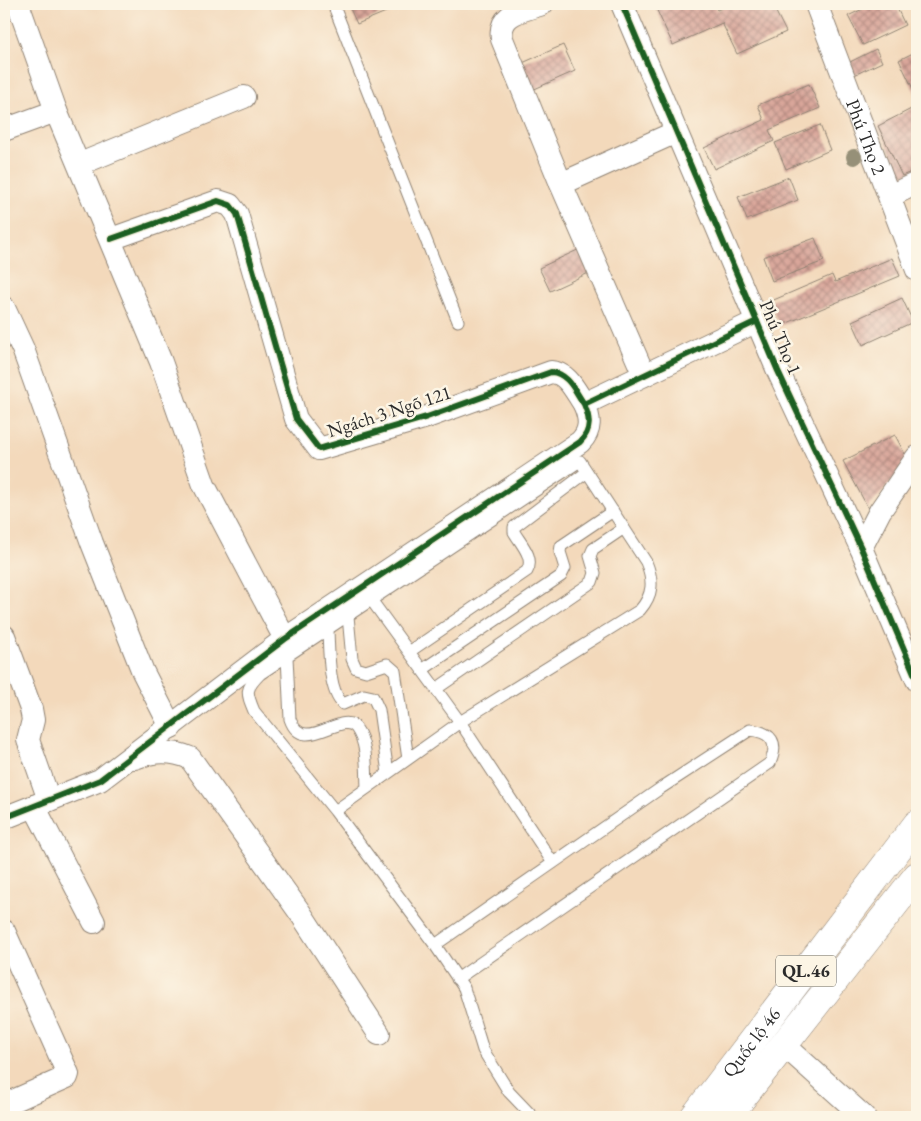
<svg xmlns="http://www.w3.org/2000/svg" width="921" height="1121" font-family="'EB Garamond',serif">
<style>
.building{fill:url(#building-cross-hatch)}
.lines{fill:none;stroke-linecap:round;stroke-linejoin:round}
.lane-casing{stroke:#8f8273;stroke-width:13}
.street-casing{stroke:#8f8273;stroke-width:24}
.highway-casing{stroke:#8f8273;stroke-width:29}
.lane{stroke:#fff;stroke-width:11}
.street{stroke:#fff;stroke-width:22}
.highway{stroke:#fff;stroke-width:28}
.cycleway-casing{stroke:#fcf5e5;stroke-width:9}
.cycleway{stroke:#1b5e20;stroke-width:6}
.tree{fill:#969078}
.labels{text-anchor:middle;stroke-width:5;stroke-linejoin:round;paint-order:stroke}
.shield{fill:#fcf5e5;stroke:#6a6863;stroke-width:1}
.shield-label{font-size:18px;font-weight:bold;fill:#2b2b2b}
.street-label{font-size:19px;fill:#2b2b2b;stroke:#fcf5e5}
</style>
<defs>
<pattern id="building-cross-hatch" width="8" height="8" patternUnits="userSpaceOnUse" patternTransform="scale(1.25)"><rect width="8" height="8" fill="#d9a69a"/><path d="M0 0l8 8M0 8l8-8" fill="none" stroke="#b0877e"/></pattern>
</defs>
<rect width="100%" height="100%" fill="#fcf5e5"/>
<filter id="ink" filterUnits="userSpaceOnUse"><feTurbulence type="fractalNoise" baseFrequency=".02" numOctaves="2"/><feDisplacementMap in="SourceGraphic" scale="10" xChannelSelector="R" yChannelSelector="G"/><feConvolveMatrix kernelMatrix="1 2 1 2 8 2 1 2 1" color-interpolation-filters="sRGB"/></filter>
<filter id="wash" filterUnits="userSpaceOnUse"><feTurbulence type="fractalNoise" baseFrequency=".0096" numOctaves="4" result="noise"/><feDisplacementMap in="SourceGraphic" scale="20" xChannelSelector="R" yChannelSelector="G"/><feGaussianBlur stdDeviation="1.12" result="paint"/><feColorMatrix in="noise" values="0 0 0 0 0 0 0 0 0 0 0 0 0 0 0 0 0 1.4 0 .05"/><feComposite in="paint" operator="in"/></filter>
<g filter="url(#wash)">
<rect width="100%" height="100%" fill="#f3d9bb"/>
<g id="blocks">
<path class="building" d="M348,4H405L357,24Z
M654,4H714L717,10L731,4H772L786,32L737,54L722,23L673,45Z
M873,4H895L905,25L863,45L848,16Z
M563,45L575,71L530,91L518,65Z
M876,49L882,62L852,76L846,64Z
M917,51V97L899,60Z
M809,84L820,108L769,130L774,141L714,169L704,148L764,120L758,105Z
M917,106V169L902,176L878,126Z
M820,125L830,150L786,169L775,143Z
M789,177L798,200L747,220L738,197Z
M815,238L824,261L772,281L763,257Z
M584,247L595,270L550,291L539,268Z
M892,258L900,276L780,326L769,302L832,275L835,282Z
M902,298L913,322L863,345L852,321Z
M895,435L909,462L868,508L843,461Z"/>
</g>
</g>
<g filter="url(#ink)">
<use href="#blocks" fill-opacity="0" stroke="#8f8273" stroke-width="1"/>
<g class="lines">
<g class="lane-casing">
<path id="lane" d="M333,4L458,321
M372,601L460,722L553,863
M348,616L352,659L356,668L366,671L387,664L395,671L408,759
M328,630C329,649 328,691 343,704L364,695L373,697L379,710L388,773
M409,652L527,571C535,558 521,544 514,532V527L587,472
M287,657L290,719C303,757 342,709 356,728C368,744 366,770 367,788
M422,670L561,576L565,568L560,552L561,546L613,511
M436,689L592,582L595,573L590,556L593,549L624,528
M335,811L254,711C246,692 245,689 260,674L580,461L646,562C654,581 653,595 640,610L460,722L335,811L435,945L464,988L483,1050L509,1092L533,1117
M435,945L661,788L750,730C772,732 779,743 770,763L457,979"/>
</g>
<g class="street-casing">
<g id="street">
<path d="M18,4L56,111L161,362L204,485L285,639"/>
<path d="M542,4C522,11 498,13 502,39L561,184L676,132"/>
<path d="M622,4L778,371L861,548L917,680"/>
<path id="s1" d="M816,4L917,270"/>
<path d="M4,130L56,111"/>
<path d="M80,164L244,97"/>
<path d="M561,184L644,375"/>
<path d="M890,196L917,183"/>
<path d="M111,239L218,201L230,205L237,214L296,419L319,449L427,417L551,372C568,373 575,391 584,404L757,321"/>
<path d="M4,308L23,349L92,543L143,672L171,727"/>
<path d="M861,548L880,511L917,457"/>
<path d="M4,636L31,709L33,720L28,740L49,800"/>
<path d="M135,758C154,751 171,750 190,758L301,914L379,1034"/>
<path d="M34,806L94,922"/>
<path d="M4,818L100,780L285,639L580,442C592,430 590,418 584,404"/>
<path d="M4,931L68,1074L67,1077L4,1105"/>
<path d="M783,1044L864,1117"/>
</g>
</g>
<g class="highway-casing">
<g id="highway">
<path id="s2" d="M694,1117L917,824"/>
<path d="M727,1117L917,876"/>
</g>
</g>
<use href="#lane" class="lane"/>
<use href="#street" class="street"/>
<use href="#highway" class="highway"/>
<g class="cycleway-casing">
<path id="cycleway" d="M622,4L778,371L861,548L917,680
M111,239L218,201L230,205L237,214L296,419L319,449L427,417L551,372C568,373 575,391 584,404L757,321
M4,818L100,780L285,639L580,442C592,430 590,418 584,404"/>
</g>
<use href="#cycleway" class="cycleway"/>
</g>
<circle class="tree" cx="854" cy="157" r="8"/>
</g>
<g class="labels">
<rect class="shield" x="776" y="955.5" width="60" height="31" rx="4"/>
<g class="shield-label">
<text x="806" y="977">QL.46</text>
</g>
<g class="street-label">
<text dy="7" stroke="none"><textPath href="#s1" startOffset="142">Phú Thọ 2</textPath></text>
<text transform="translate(781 337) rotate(67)" y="7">Phú Thọ 1</text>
<text transform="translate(389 411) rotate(-18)" y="7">Ngách 3 Ngõ 121</text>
<text dy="7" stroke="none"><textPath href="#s2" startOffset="94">Quốc lộ 46</textPath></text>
</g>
</g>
<rect width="921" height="1121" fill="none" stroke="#fcf5e5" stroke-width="20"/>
</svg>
